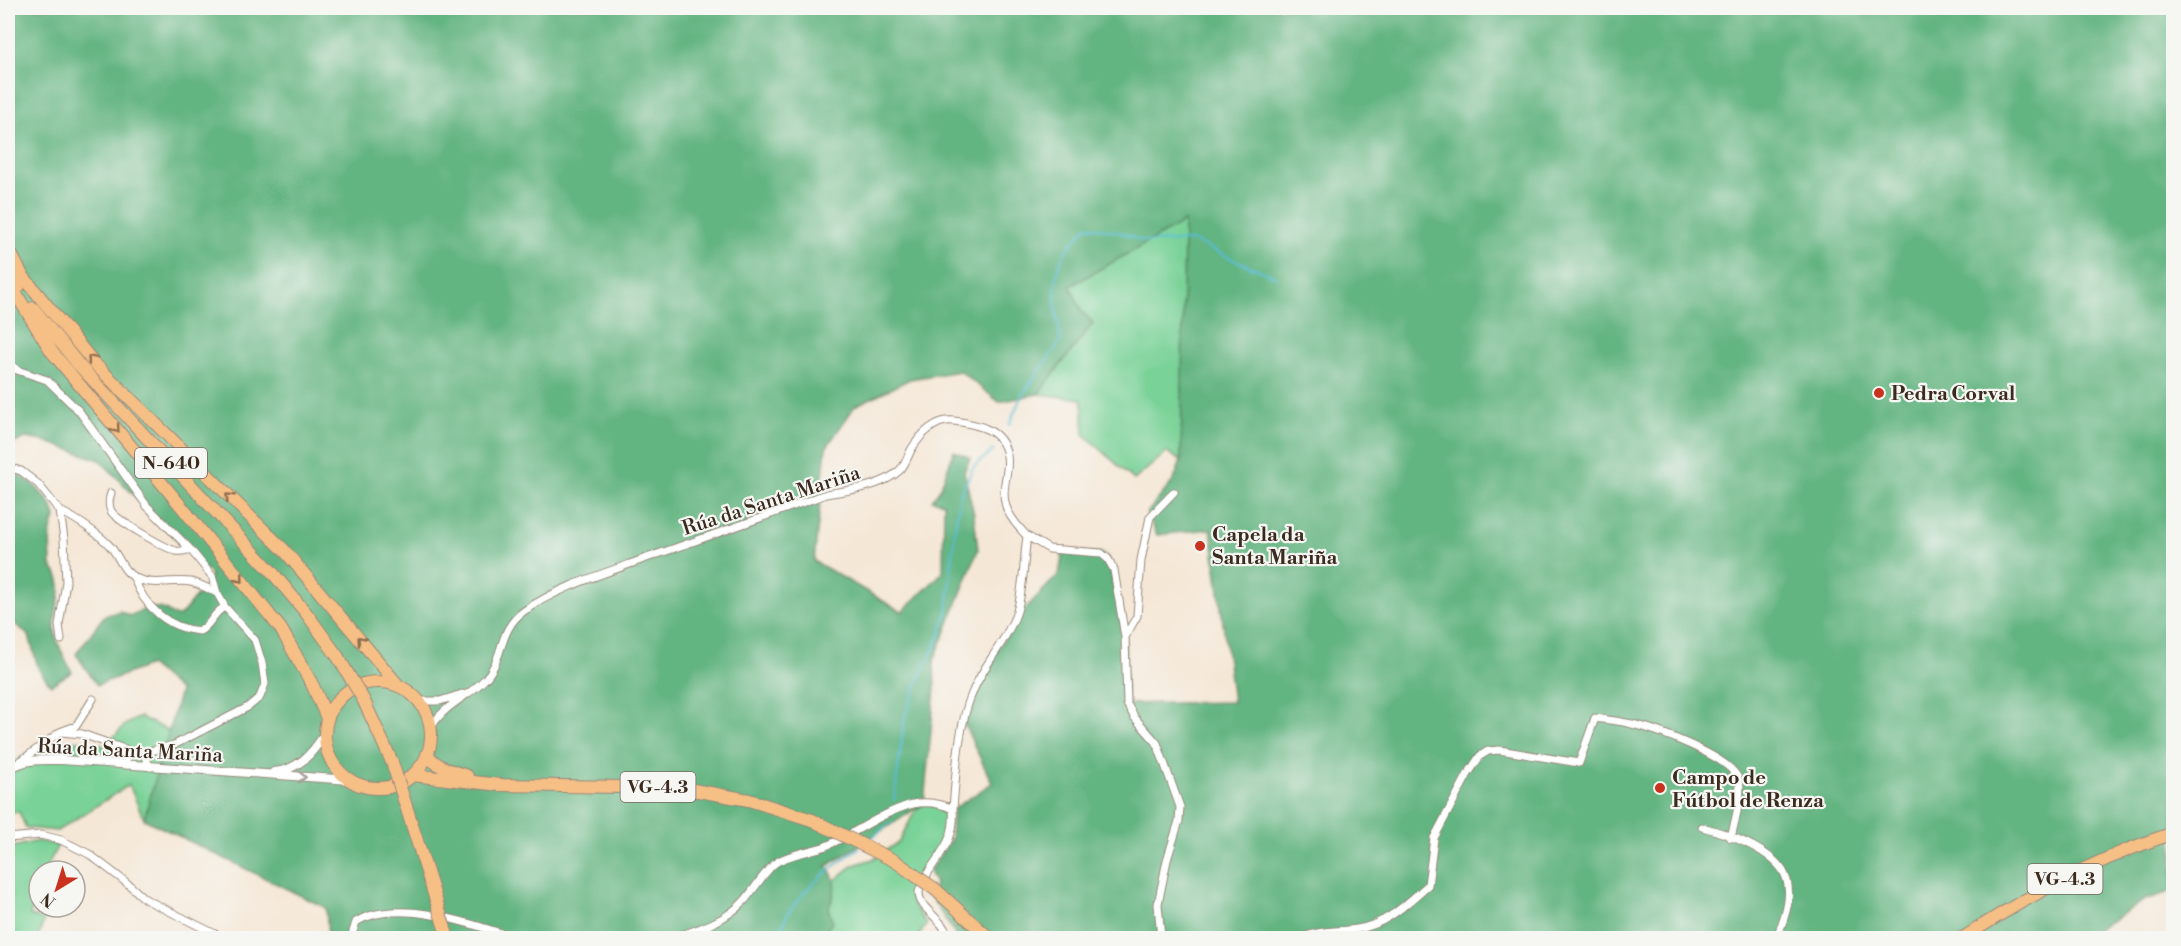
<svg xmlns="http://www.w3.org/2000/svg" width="2181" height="946" font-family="'Libre Bodoni',serif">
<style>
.green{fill:#79d297;stroke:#5a7e5a;stroke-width:1.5}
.forest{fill:#62b480;stroke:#4e6f4f;stroke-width:1.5}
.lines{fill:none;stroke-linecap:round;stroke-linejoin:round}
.stream{stroke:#58bed6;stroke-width:2}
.minor-casing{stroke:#98887a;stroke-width:9}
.tertiary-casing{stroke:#98887a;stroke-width:10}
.trunk-casing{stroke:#98887a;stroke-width:14}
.minor{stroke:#fff;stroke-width:7}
.tertiary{stroke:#fff;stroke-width:8}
.trunk{stroke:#f5bf86;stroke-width:12}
.trunk-bridge-casing{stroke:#98887a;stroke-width:14;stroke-linecap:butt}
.trunk-bridge{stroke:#f5bf86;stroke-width:12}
.oneway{stroke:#8f6d4d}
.oneway2{stroke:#a79f9a}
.poi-dot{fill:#c8321e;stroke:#f6f6f2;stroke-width:2}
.labels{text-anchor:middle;stroke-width:4.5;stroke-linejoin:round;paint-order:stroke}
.shield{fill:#f6f6f2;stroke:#73675e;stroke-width:1.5}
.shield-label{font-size:18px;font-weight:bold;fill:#3b2a1e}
.poi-label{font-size:20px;font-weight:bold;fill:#3b2a1e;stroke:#f6f6f2;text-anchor:start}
.street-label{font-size:20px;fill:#3b2a1e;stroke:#f6f6f2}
</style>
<rect width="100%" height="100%" fill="#f6f6f2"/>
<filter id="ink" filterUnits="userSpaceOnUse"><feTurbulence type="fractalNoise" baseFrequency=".0167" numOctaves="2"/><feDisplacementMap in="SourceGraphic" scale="12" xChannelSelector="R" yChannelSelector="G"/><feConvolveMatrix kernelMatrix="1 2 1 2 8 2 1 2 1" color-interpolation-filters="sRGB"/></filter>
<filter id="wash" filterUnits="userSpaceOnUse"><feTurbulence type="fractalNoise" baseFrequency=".008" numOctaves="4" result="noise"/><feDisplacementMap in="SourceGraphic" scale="24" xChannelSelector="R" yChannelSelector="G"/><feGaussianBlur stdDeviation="1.35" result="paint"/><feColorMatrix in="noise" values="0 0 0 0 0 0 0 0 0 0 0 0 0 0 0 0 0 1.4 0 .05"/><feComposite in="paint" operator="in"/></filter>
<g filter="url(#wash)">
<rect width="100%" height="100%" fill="#f5e7d6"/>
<path class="green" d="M1170,219L1189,220L1181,461L1167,452L1134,480L1084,434L1082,399L1038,394L1093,323L1082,312L1070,286Z
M140,717L173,733L144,819L129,785L57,831L26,828L19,812L10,813L8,810V767L48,740L80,741L105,746L126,724Z
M924,803L939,807L949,824L946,837L912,887L913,905L927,924L917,938H818L833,922L828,909L835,880L854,865L873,859L899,842L914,813Z
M38,841L58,845L45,871H39V889L30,915L44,920L38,938H8V848Z"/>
<path class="forest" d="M8,8H2173V891L2145,900L2083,938H955V934L930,896L935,884L929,871L951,839L953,809L992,783L964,724L986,666L1022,612L1059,574L1063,552L1101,553L1108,559L1125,637L1127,704L1233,702L1211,529L1157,535L1147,513L1174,480L1181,461L1184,222L1070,286L1082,312L1093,323L1038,394L999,402L960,371L910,379L855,406L826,448L814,561L902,612L943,572L944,503L932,500L940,489L954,451L970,458L964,472L974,515L978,550L934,661L935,688L924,803L827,866C838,881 836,893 828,909L833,922L819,938H328L326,908L144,819L180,691L150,665L97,685L76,654L104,616L120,611L130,616C142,609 154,604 167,611C172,615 174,616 180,616L199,593L204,591L211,575L100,460L44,441L25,438L8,446Z
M8,467L33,484L51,504L55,517L50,534L51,566C70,587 53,605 55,629C56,644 65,658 72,672L51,685L39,670L29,636L8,618V591L13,580L14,558L8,550Z"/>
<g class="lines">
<path class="stream" d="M1009,425L1021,397L1061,340C1057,318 1052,292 1058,269C1061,253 1077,238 1087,226L1119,232L1146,242L1194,241L1232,259L1276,277
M894,800L905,716L922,671L940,636L947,611L956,521L961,493L974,466L994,450
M868,841L891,822
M779,938C783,902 830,868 859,848"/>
</g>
</g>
<g filter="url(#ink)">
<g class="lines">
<g class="minor-casing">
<path id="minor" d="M8,361L17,370L47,380L79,411L147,506L190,549L212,576L217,593L225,607L255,640L262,663L265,684L260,697L248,707L174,745L143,753
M8,467L21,471L38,484L60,511L64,539L66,582L59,625L61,640
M111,493C109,499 108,505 111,511C116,520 165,548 176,551C181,552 185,551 190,549
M60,511C75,518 99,534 110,546C120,557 122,572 136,578C153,587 173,579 191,582C200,584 209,589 217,593
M134,578C144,607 169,629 200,631C211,625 214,611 225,607
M1125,637L1137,616L1141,560L1150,517L1174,492
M419,701H440L462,694
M431,728C442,706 468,697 484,680C505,659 497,630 524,611C558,587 603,574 641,560C703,538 765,517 826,494C850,490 882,487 900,470C905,465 908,456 911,450C920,435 936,418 954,421C977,424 1003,429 1007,456C1010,471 1001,487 1005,502C1007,515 1018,527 1027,536
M61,732L82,734L133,752
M18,763L60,732L76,726L93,699
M125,765L126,759L133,752L143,753L150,767
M953,809C956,773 958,724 973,691C984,664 1006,642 1016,614C1023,596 1024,557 1027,536L1049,549L1101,553L1108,559L1114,570L1125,637L1127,704L1135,718L1157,743L1180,807L1179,821L1167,860L1158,904L1161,938
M1702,827C1726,833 1769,849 1783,871C1795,891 1785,919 1776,938
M8,838L41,835L61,840L89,854L127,883L145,899L223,938
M351,938L356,922C396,897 474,924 515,938
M673,938C700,929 726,921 745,900C755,888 763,874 774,864C784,855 813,851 826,846C855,834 882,812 913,804C928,801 940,803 953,809C956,843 938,853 924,880C922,884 919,889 919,893C919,910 945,919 948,938
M1301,938C1319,930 1337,932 1357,929C1386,925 1406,904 1428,885L1434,838L1468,774L1480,756L1488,751L1499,750L1579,763L1595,718C1607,720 1620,721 1632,724C1655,729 1728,756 1738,778C1744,792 1734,823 1731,838"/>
</g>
<g class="tertiary-casing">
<path id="tertiary" d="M8,770C24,758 42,760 62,760L350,780
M274,772C298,770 312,754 324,735"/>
</g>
<g class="trunk-casing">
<path id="trunk" d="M8,248L22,275L94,363L284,550L398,685
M8,267L19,286
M8,281L52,352L181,506L281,629L313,686L327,718
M33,308L78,364L272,572L307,614L338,657
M325 735a53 53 0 1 1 106 0a53 53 0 1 1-106 0Z
M427,754C437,768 452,771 467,776
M412,775L500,785L682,788L749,800L812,820
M936,890L989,938
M1963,938C2025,897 2102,856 2174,833"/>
</g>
<use href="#minor" class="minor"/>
<use href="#tertiary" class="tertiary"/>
<use href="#trunk" class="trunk"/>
<g class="trunk-bridge-casing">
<path id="trunk-bridge" d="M338,657L363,699L392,762L448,938
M812,820L895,861L936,890"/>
</g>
<use href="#trunk-bridge" class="trunk-bridge"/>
</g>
<defs><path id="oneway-chevron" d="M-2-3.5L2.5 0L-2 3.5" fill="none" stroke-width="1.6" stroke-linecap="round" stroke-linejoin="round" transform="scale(1.5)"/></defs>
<g class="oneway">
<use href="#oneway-chevron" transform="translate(91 359) rotate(-130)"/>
<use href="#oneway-chevron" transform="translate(116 429) rotate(50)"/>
<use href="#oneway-chevron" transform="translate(229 497) rotate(-136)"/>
<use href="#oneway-chevron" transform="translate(240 579) rotate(51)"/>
<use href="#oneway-chevron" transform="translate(361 640) rotate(-131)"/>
</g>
<use class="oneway2" href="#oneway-chevron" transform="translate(302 777) rotate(3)"/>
</g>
<g class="poi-dot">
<circle cx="1879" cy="393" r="6"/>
<circle cx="1200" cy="546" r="6"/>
<circle cx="1660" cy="788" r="6"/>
</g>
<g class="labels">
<g class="shield">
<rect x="135" y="448" width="72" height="30" rx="4.5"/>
<rect x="620.5" y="772" width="75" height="30" rx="4.5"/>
<rect x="2027.5" y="864" width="75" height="30" rx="4.5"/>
</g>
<g class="shield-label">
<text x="171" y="469">N-640</text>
<text x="658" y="793">VG-4.3</text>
<text x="2065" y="885">VG-4.3</text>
</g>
<g class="poi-label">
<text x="1891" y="400">Pedra Corval</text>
<text x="1212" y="541">Capela da<tspan x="1212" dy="23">Santa Mariña</tspan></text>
<text x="1672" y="784">Campo de<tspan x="1672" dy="23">Fútbol de Renza</tspan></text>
</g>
<g class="street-label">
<text transform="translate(771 500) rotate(-18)" y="7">Rúa da Santa Mariña</text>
<text transform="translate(130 750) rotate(3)" y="7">Rúa da Santa Mariña</text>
</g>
</g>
<rect width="2181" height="946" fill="none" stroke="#f6f6f2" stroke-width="30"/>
<g transform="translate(57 889) rotate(218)"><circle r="28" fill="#f6f6f2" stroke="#aba49d" stroke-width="1.5"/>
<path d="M0-4.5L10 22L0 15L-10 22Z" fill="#c8321e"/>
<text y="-9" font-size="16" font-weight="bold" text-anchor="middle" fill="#3b2a1e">N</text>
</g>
</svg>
